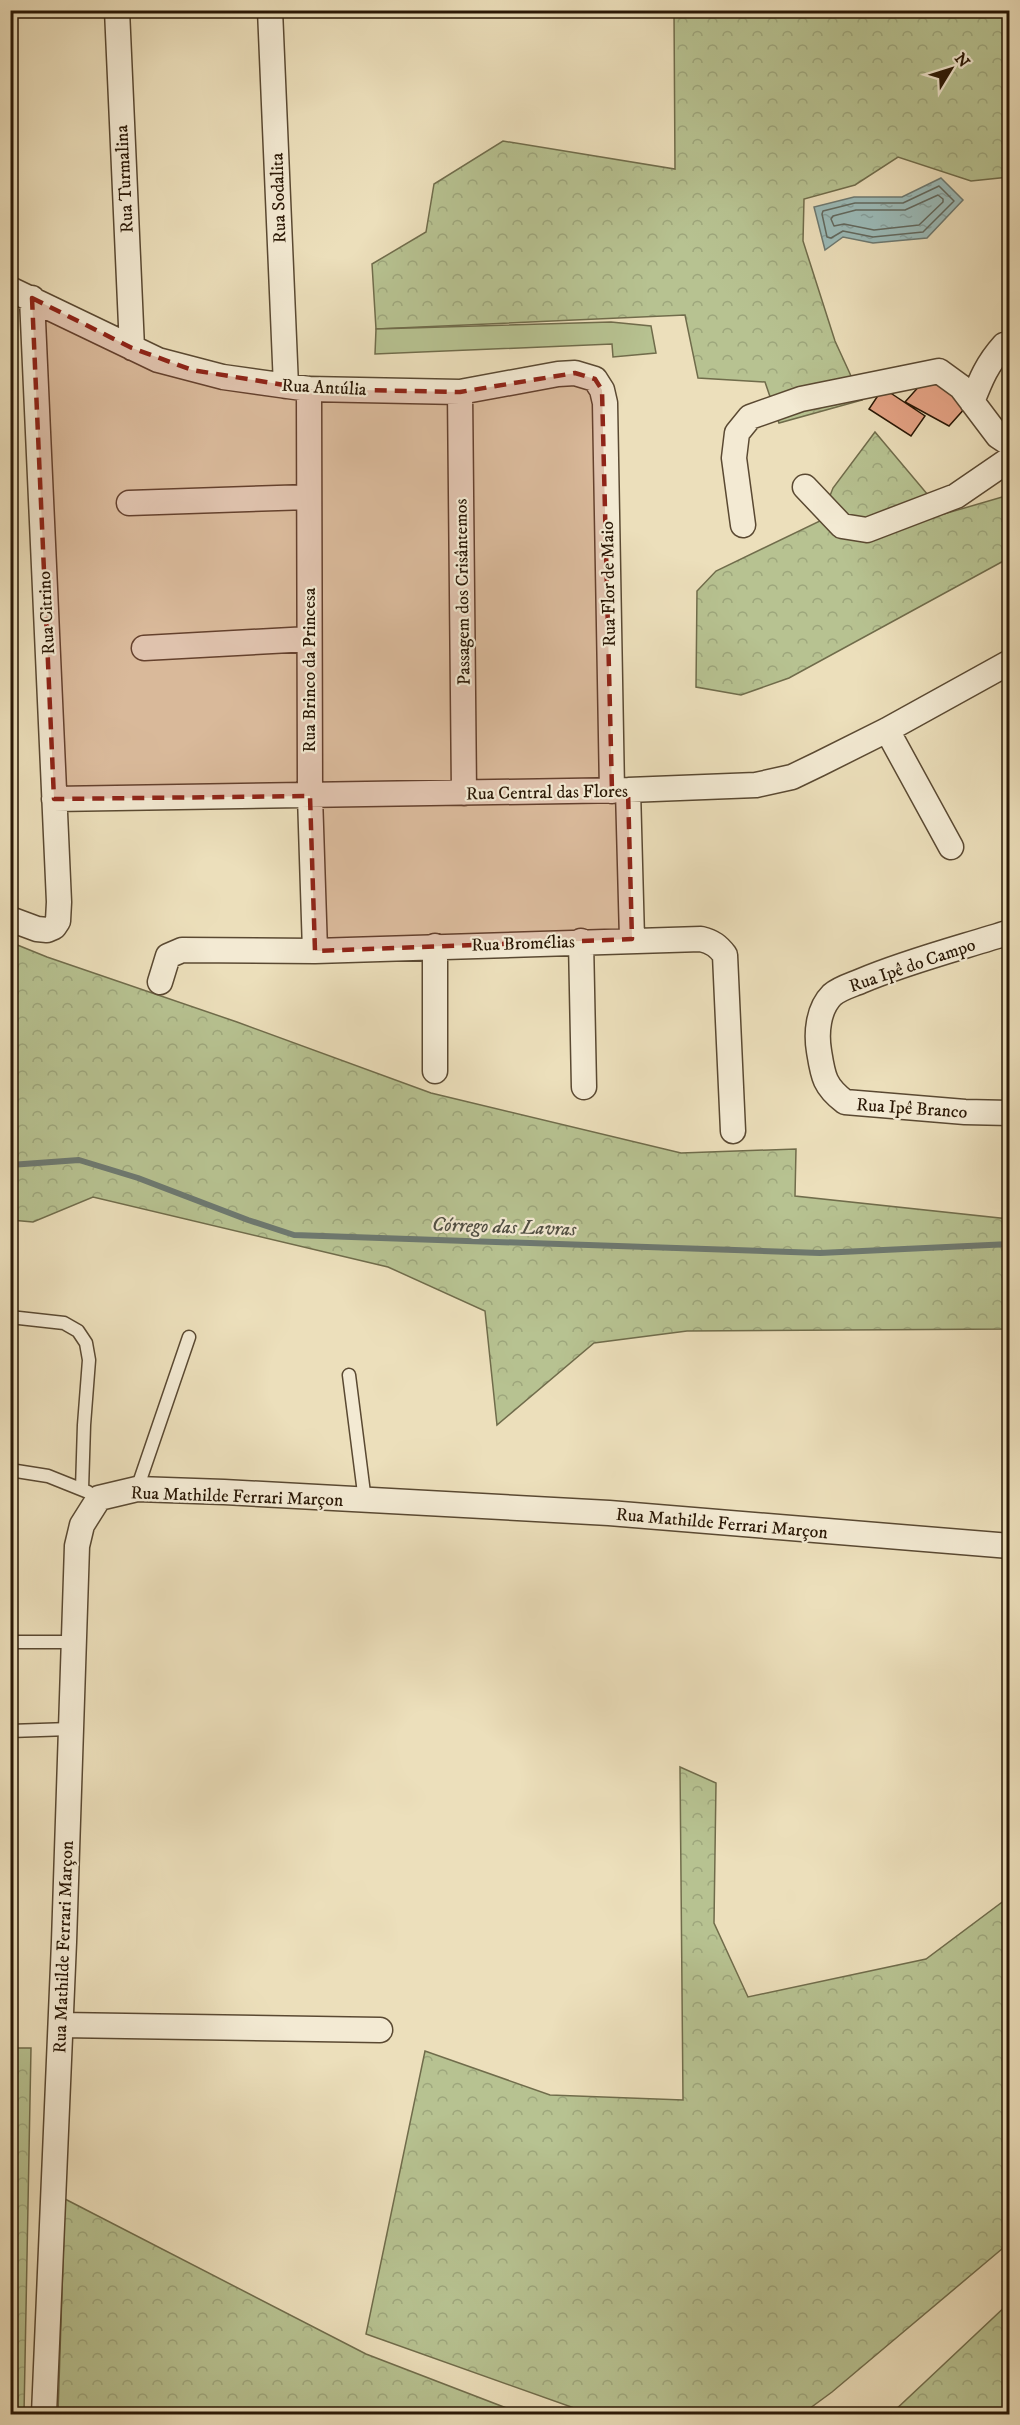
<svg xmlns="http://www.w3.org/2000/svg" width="1020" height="2425" font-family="'IM FELL DW Pica',serif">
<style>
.forest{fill:url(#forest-crowns);stroke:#706c4b;stroke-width:1.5}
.park{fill:#b7c291;stroke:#706c4b;stroke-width:1.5}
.water{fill:url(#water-ripples);stroke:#6d7971;stroke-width:1.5}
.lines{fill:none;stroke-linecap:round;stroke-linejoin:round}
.shore{stroke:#62695f;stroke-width:1.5}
.stream{stroke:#6d7971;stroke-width:6}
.building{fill:#e5a385;stroke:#291705;stroke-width:1.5}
.lane-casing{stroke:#5a4932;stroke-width:15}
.street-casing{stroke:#5a4932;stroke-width:27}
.lane{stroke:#f3ead3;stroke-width:12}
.street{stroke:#f3ead3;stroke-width:24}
.marked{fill:#8f2418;fill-opacity:0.2;stroke:#8f2418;stroke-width:4.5;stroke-dasharray:12 8;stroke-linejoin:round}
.labels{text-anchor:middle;stroke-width:4.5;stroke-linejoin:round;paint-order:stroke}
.street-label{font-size:18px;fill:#291705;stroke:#f3ead3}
.water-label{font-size:20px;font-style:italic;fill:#515044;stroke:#f3ead3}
</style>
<defs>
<pattern id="forest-crowns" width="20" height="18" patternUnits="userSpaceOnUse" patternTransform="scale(1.5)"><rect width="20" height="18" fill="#b7c291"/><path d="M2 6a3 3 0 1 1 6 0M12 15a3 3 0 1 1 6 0" fill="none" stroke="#9da67c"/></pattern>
<pattern id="water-ripples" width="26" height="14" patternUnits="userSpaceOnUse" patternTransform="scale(1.5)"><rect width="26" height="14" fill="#9bbbb9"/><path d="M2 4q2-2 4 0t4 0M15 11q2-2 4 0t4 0" fill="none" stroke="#86a09e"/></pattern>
</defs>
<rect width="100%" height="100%" fill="#ecdfbb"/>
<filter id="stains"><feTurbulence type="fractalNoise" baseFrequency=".00333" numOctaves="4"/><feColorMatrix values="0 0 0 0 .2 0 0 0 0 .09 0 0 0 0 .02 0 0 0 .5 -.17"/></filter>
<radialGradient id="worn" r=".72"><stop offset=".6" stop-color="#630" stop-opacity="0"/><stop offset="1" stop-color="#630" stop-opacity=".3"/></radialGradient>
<path class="forest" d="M674,11H1009V177L971,181L898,157L855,185L804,199L803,241L835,341L862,400L779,423L765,382L698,378L685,315L376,329L372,264L426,232L434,184L503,141L675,169Z
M875,432L944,514L1009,495V558L789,678L741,695L696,687L697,591L716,571L820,521L833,488Z
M10,942L47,957L237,1022L431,1093L681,1153L796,1149L795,1196L1009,1219V1329L687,1331L594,1343L497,1425L485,1311L388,1267L93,1197L33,1222L11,1220Z
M680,1767L716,1783L714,1923L748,1997L926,1959L1009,1897V2243L832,2392L802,2414H591L366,2334L425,2051L550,2095L683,2100Z
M11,2048H31L24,2414H10Z
M65,2199L366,2354L522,2414H58Z
M1009,2303V2414H891Z"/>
<path class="park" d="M611,322L651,326L656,353L613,357L612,344L375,354L376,329Z"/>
<path class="water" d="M941,178L963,200L927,238L873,243L843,237L825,250L814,207L854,197H902Z"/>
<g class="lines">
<path class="shore" d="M939,186L954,201L923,232L873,237L843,231L831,238L827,237L822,214L823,211L855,203H903Z
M938,195L943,199V202L919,225L874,230L844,224L834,226L831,219L833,216L856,210H905Z"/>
<path class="stream" d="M10,1165L79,1160L138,1178L248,1220L294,1235L820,1253L1010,1244"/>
</g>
<path class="building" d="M930,374L966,407L949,426L905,402Z
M883,388L925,416L911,436L869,409Z"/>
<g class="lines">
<g class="lane-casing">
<path id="lane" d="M10,1317L64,1323L78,1331L86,1343L89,1360L84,1425L82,1489
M349,1375L365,1501
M10,1470L48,1476L88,1492
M137,1489L189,1337
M10,1642H73
M10,1731L70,1729"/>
</g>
<g class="street-casing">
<path id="street" d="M117,10L132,348
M270,10L286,386
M10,289L158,360L223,377L309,389L460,392L558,374L575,373L595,379L602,390L605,403L612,791
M309,389L310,796L315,951
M460,392L464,793
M972,402C981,379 987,364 1004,345
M805,487L842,526L867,530L956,496L1010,459
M129,503L309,497
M743,525L734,458L737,433L750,417L801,399L939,371L961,387L998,436L1010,444
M144,648L309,639
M887,730L951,847
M628,790L632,939
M54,799L628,790L756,785L792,777L819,764L887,730L1010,662
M10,919L37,929L47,930L54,927L58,921L59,902L32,298
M1010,932C960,948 908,961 861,981C852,985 840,988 832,995C818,1009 816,1033 819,1051C823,1076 824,1086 845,1102L965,1112L1010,1113
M581,941L584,1087
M160,982L168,956L182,950L315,951L701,939C713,942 718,946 725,955L733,1131
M435,1071V946
M61,2025L380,2030
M44,2414L64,1942L77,1546L82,1525L99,1498L137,1489L224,1492L609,1513L1010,1546"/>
</g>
<use href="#lane" class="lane"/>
<use href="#street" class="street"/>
</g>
<path class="marked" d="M32,298L132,348L192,370L309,389L460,392L575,373L595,379L602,390L612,791L628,790L632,939L315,951L310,796L54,799Z"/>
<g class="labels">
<g class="street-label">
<text transform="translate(124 179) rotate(-93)" y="6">Rua Turmalina</text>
<text transform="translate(278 198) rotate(-92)" y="6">Rua Sodalita</text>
<text transform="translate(324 387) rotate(3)" y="6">Rua Antúlia</text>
<text transform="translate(608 584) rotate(-91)" y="6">Rua Flor de Maio</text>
<text transform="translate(462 592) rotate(-91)" y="6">Passagem dos Crisântemos</text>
<text transform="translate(46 613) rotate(-93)" y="6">Rua Citrino</text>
<text transform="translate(309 670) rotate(-90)" y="6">Rua Brinco da Princesa</text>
<text transform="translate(547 792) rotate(-1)" y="6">Rua Central das Flores</text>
<text transform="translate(523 943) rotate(-2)" y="6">Rua Bromélias</text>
<text transform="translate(912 965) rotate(-19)" y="6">Rua Ipê do Campo</text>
<text transform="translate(912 1108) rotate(4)" y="6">Rua Ipê Branco</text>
<text transform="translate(237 1496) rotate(2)" y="6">Rua Mathilde Ferrari Marçon</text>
<text transform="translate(722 1523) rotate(5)" y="6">Rua Mathilde Ferrari Marçon</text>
<text transform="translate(63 1947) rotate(-88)" y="6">Rua Mathilde Ferrari Marçon</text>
</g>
<g class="water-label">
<text transform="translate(504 1226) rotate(2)" y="7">Córrego das Lavras</text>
</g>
</g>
<rect width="1020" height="2425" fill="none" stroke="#ecdfbb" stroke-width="36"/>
<rect x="12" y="12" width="996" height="2401" fill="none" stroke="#291705" stroke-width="3"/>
<rect x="18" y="18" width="984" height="2389" fill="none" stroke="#291705" stroke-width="1.5"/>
<g transform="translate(951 69) rotate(52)" stroke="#f3ead3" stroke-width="4.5" paint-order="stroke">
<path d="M0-4.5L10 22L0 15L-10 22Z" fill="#291705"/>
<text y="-9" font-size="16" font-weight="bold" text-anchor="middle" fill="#291705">N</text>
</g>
<rect width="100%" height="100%" filter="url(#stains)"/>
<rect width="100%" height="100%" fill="url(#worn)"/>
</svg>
